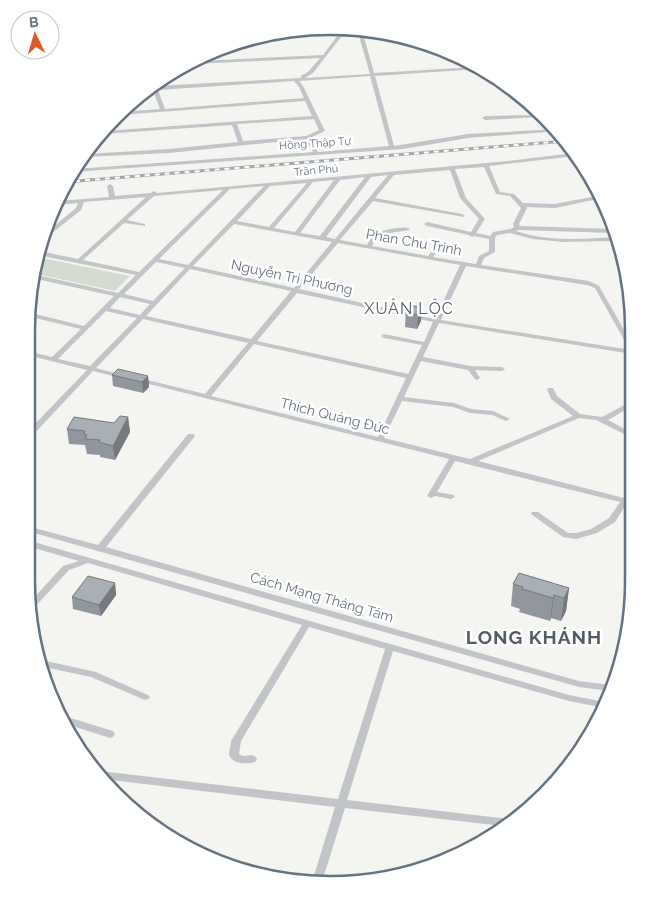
<svg xmlns="http://www.w3.org/2000/svg" width="660" height="911" font-family="Raleway,sans-serif">
<style>
.green{fill:#d5dbd1}
.lines{fill:none;stroke-linecap:round;stroke-linejoin:round}
.minor{fill:#c2c5c8;fill-rule:evenodd}
.rail-casing{stroke:#a2a7ad;stroke-width:3}
.rail{stroke:#fff;stroke-width:2;stroke-dasharray:5;stroke-linecap:butt}
.wall{fill:#90969c}
.shaded-wall{fill:#767a7f}
.building{fill:#a8afb5;stroke:#767a7f}
.labels{text-anchor:middle;stroke-width:5;stroke-linejoin:round;paint-order:stroke}
.far-street-label{font-size:11px;fill:#647281;stroke:#fff}
.street-label{font-size:14px;fill:#647281;stroke:#fff}
.quarter-label{font-size:16px;letter-spacing:1px;fill:#525c66;stroke:#fff}
.district-label{font-size:19px;font-weight:bold;letter-spacing:1px;fill:#525c66;stroke:#fff}
.rim{fill:none;stroke:#647281;stroke-width:2.5}
</style>
<rect width="100%" height="100%" fill="#f4f4f0"/>
<path class="green" d="M37,257L130,276L115,291L32,273Z"/>
<g class="lines">
<path class="minor" d="M358,29L362,30L374,73L476,67L479,69L375,76L394,146L468,134L557,129L560,131L468,138L403,149L72,172L74,169L313,152L305,139L169,153L84,157L86,154L169,149L238,142L232,125L103,134L105,131L312,116L305,101L119,115L121,112L160,109L153,90H150L156,86L301,78V76L309,71L320,58L195,64L199,61L323,55L338,35L359,33ZM359,36L370,74L305,78L313,73L341,37ZM370,76L389,146L318,152L310,138L325,131L303,86L299,81ZM294,81L299,87L304,98L165,109L158,90ZM314,119L319,130L306,136L243,141L237,124Z
M539,115L542,117L485,120L482,118L485,116Z
M574,153L576,156L489,166L500,192L514,194L523,203L555,204L602,195L603,198L555,208L526,207L527,208L519,224L520,226L613,229L614,233L518,230L516,231C546,242 583,239 615,237L616,241L562,242L533,239L510,233L497,235L495,238V252L484,258L481,265L589,281L599,286L631,342V349L628,347L595,288L587,285L466,266L441,320L631,350L632,354L439,323L423,357L470,366L502,367L505,369L502,371L475,370L480,378L477,380L475,379L468,370L421,361L404,397L454,403L471,409L493,411L510,419L506,421L492,415L470,413L453,407L402,401L384,438L470,459L573,416L551,399L547,389L549,388H553L557,396L580,414L602,417L632,401V406L608,420L632,433V438L596,420L579,418L478,461L632,500V504L627,503L615,522L597,533L576,539L563,537L531,514L532,512H538L568,533H576L591,529L609,518L620,502L455,461L437,492L454,495L455,497L451,499L435,496L431,498L427,496L449,459L137,381L136,380L139,378L205,394L248,343L143,319L96,368L123,375L124,376L123,377L121,378L93,371L32,436H29V430L87,370L31,356V352L52,357L81,329L31,317V313L84,326L114,296L32,278V274L118,293L136,275L38,255L39,251L78,259L146,197L84,202L81,210L47,237L45,238L47,232L76,208L78,203L58,205L57,204L58,201L109,197L107,186L110,184L113,186L115,196L151,193L154,191L157,193L508,161ZM484,167L496,194L510,196L521,208L513,224L514,227L510,229L493,232L490,236L476,233L485,219L466,198L455,169ZM450,170L460,198L479,219L471,232L427,222L424,224L427,226L469,235L472,237L474,236L489,239V251L479,256L476,264L433,257L443,243L440,241L438,242L428,256L372,246C378,231 396,233 409,230L410,229C403,225 382,230 374,235C371,238 369,241 367,245L340,240L373,201L464,217L465,216L462,214L375,198L394,175ZM388,175L335,239L326,237L371,177ZM365,177L320,236L300,233L340,180ZM334,180L295,232L274,228L313,182ZM307,183L269,227L237,221L270,186ZM264,186L188,265L159,259L230,189ZM223,190L139,272L83,260L124,223L145,226V224L127,220L154,196ZM234,224L332,242L294,288L193,266ZM338,243L460,265L435,319L299,289ZM156,262L185,268L153,301L124,294ZM190,269L291,291L251,339L146,316ZM297,293L433,322L424,342L384,334L381,336L384,338L422,345L408,374L257,341ZM120,297L150,304L140,315L110,308ZM106,311L137,318L90,366L58,359ZM254,344L406,378L378,437L211,396Z
M188,434H194L195,436L106,547L579,681L610,685L609,691L579,687L27,531V526L98,545Z
M27,540L569,695L605,702H606L604,708L569,701L393,651L347,800L509,819L513,820L503,826L345,808L322,882H312L335,807L103,779L97,772L100,771L338,799L385,649L309,627L241,741L239,754L243,756L252,755L255,756L257,759L255,762C248,764 231,765 229,754C229,750 231,745 231,741L302,625L88,563L69,570L33,609L30,610L29,603L63,566L79,561L27,546Z
M37,659L96,672L148,695L150,697L148,699L145,700L91,677L39,666Z
M64,716L113,731L115,734L113,737L110,738L66,724L63,717Z"/>
<g class="rail-casing">
<path id="rail" d="M65,182L566,141"/>
</g>
<use href="#rail" class="rail"/>
</g>
<path class="wall" d="M411,305L421,321L417,329L405,327L406,313Z
M112,375L148,376L149,387L143,393L113,386Z
M128,417L130,432L115,460L100,457V455L87,454L85,445L69,444L67,429L114,423Z
M115,583L116,595L101,616L73,609L72,597Z
M513,584L569,588L566,611L561,621L551,618L550,621L519,612L520,609L511,606Z"/>
<path class="shaded-wall" d="M422,308L421,321L417,329L418,315Z
M148,376L149,387L143,393L142,382Z
M128,417L130,432L115,460L113,446Z
M115,583L116,595L101,616L99,605Z
M569,588L566,611L561,621L564,598Z
M554,595L551,618L550,621L553,598Z"/>
<path class="building" d="M411,305L422,308L418,315L406,313Z
M118,369L148,376L142,382L112,375Z
M120,416L128,417L113,446L99,442L100,440L85,439L87,435L84,434L85,431L67,429L74,417L114,423Z
M519,573L569,588L564,598L554,595L553,598L522,589L523,587L513,584Z
M88,576L115,583L99,605L72,597Z"/>
<g class="labels">
<g class="far-street-label">
<text transform="translate(315 143) rotate(-4)" y="4">Hồng Thập Tự</text>
<text transform="translate(316 170) rotate(-5)" y="4">Trần Phú</text>
</g>
<g class="street-label">
<text transform="translate(414 242) rotate(10)" y="5">Phan Chu Trinh</text>
<text transform="translate(292 277) rotate(12)" y="5">Nguyễn Tri Phương</text>
<text transform="translate(335 416) rotate(14)" y="5">Thích Quảng Đức</text>
<text transform="translate(322 597) rotate(16)" y="5">Cách Mạng Tháng Tám</text>
</g>
<g class="quarter-label">
<text x="409" y="314">XUÂN LỘC</text>
</g>
<g class="district-label">
<text x="534" y="644">LONG KHÁNH</text>
</g>
</g>
<path d="M0 0H660V911H0ZM330 35H330A295 295 0 0 1 625 330V581A295 295 0 0 1 330 876H330A295 295 0 0 1 35 581V330A295 295 0 0 1 330 35Z" fill="#fff" fill-rule="evenodd"/>
<path class="rim" d="M330 35H330A295 295 0 0 1 625 330V581A295 295 0 0 1 330 876H330A295 295 0 0 1 35 581V330A295 295 0 0 1 330 35Z"/>
<g transform="translate(35 35) rotate(355)"><circle r="24" fill="#ffffff" stroke="#c1c7cd"/>
<path d="M0-4L9 19L0 12L-9 19Z" fill="#de5a27"/>
<text y="-8" font-size="14" font-weight="bold" text-anchor="middle" fill="#647281">B</text>
</g>
</svg>
